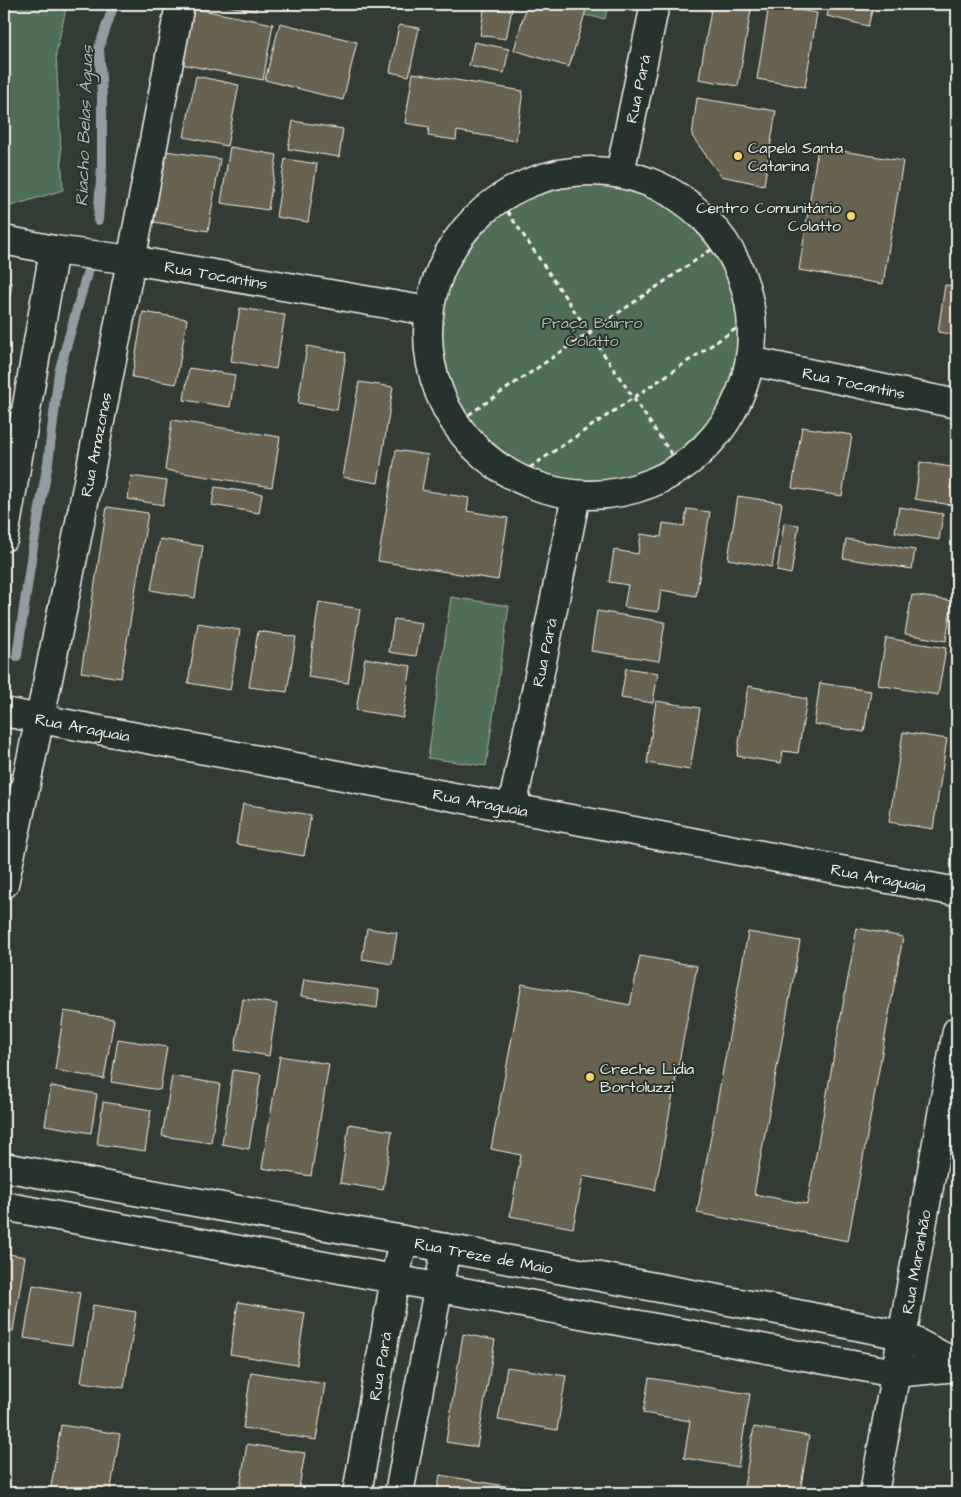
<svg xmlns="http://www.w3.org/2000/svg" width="961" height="1497" font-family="'Architects Daughter',sans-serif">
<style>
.green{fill:#4f6e57;stroke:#a2b0a0}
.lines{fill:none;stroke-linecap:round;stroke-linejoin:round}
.stream{stroke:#909da1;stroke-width:10}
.building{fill:#686250;stroke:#f4f1e8}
.street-casing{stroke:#f4f1e8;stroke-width:31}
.secondary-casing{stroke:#f4f1e8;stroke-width:31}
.path{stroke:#f4f1e8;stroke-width:3;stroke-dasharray:5 4;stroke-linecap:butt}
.street{stroke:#26332d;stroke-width:28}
.secondary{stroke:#26332d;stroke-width:28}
.poi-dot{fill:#ffd166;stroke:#26332d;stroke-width:2}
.labels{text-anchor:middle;stroke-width:4;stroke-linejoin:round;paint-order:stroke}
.street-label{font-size:16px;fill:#f4f1e8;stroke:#26332d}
.poi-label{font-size:16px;fill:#f4f1e8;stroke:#26332d;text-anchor:start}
.park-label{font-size:16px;fill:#b2bdae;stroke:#26332d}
.water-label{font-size:18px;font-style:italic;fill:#b1b9b8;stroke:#26332d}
</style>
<rect width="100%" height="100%" fill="#333c34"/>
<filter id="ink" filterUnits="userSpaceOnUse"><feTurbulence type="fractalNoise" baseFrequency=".02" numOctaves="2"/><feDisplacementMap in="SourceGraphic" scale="10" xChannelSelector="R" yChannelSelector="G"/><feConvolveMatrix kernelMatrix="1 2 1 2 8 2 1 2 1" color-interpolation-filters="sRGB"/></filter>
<g filter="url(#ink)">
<path class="green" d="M4,4H67L56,54L63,190L8,207H4Z
M528,4H608L605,19Z
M442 331a150 150 0 1 1 300 0a150 150 0 1 1-300 0Z
M451,597L509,606L486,766L428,758Z"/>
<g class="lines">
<path class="stream" d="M98,220L102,166V95L99,48L114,4
M17,656L32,553L48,463L59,372L88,270"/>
</g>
<path class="building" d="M216,4H257L256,11Z
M485,4H513L506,39L480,35Z
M527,4H565L586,10L569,67L514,50Z
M712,4L751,10L738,86L699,79Z
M830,4H874L868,26L827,16Z
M769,5L817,13L805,87L757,79Z
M192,8L273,24L263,80L181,64Z
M280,23L357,42L343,100L265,80Z
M399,25L419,28L409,76L390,72Z
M474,42L509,49L504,73L469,66Z
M413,73L523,91L516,141L457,131L456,140L428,136L429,127L405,123Z
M196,76L239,85L227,146L184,137Z
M697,98L776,111L764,185L721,176L692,136Z
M293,121L343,129L339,157L288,149Z
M230,147L277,155L268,210L221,203Z
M818,147L903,161L883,284L799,270Z
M166,151L220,159L208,231L154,222Z
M285,159L317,164L308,222L276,217Z
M957,245V276L953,275Z
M4,282L12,283L4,331Z
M945,285L957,286V335L938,332Z
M240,308L285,315L276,369L231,361Z
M143,312L187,319L176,384L132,377Z
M307,346L346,353L337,410L298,403Z
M189,368L235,375L230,407L184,400Z
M359,382L393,387L378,483L343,477Z
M172,420L280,437L272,487L165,470Z
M802,427L852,435L842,496L792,488Z
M396,450L428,455L422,490L469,498L467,511L508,518L498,580L378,561Z
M920,462L957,468V506L915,499Z
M131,476L167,481L163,505L128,499Z
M215,487L262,494L259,513L212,505Z
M738,496L782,503L772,567L728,559Z
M107,507L148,513L121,678L81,672Z
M899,507L943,514L939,540L895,532Z
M687,509L710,512L696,596L661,590L658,612L624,607L628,585L609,582L614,550L638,554L641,534L661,537L663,523L684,526Z
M784,523L799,525L791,574L777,571Z
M160,539L203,546L195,598L151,590Z
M846,539L915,550L912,569L843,558Z
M912,595L952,601L946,641L905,634Z
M319,602L360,609L348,683L308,677Z
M597,611L665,622L659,661L591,651Z
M394,619L422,623L416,656L389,652Z
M198,623L240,630L230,690L188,683Z
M258,631L296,637L287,692L249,687Z
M886,638L946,648L938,695L878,685Z
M365,658L411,666L403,718L356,710Z
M626,668L658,673L653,703L621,698Z
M820,683L871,691L864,732L814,724Z
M748,686L792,694V696L807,699L798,753L783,751L781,763L737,756Z
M656,701L700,708L690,770L647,763Z
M903,732L947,739L933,829L889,822Z
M243,804L311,815L304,856L236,844Z
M367,928L397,933L392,964L362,959Z
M857,928L903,937L848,1241L697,1213L748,932L800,941L754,1194L807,1204Z
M640,956L697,966L655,1190L583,1176L573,1228L510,1216L521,1155L491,1149L522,984L630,1005Z
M304,979L379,990L377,1008L301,996Z
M243,999L277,1004L269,1056L235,1050Z
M64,1011L114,1019L104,1079L55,1070Z
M118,1039L167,1047L160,1090L111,1082Z
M280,1056L329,1064L311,1176L262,1168Z
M233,1070L261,1074L249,1149L222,1144Z
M172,1076L220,1084L211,1143L162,1136Z
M51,1086L97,1094L91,1133L45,1125Z
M103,1102L151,1110L145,1151L97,1144Z
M349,1124L392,1131L383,1190L340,1183Z
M4,1253L25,1257L13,1331L4,1330Z
M33,1285L80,1293L72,1345L24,1338Z
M238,1302L305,1313L297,1365L230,1354Z
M93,1305L136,1312L124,1388L81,1382Z
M463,1334L495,1340L477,1447L446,1442Z
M507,1367L566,1376L557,1430L498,1420Z
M251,1372L325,1384L316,1440L243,1428Z
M649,1378L750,1394L738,1467L684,1458L690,1421L643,1413Z
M61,1425L120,1434L110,1493H50Z
M754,1427L809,1436L800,1493H743Z
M247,1444L305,1453L298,1493H269L240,1488Z
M440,1475L511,1487L510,1493H437Z"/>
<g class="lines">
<g class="street-casing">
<g id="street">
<circle cx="590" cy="333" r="162"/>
<path id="s1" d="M620,173L655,4"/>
<path id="s2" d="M4,240L54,250L132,260L428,311"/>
<path id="s3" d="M750,361L957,404"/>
<path d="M4,537L54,250"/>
<path id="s4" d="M512,808L576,496"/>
<path id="s5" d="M4,884C69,592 124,298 180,4"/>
<path id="s6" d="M4,1167L403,1240L777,1310L902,1335L957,1364"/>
<path d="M4,1206L895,1373L957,1367"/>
<path id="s7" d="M357,1493L395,1279L403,1240"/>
<path d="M399,1493L446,1248"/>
</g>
</g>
<g class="secondary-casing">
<g id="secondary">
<path id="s8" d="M4,712L957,892"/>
<path id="s9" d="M874,1493L957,1031"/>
</g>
</g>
<path class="path" d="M501,195L505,208L674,458L684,466
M455,426L468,415L724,241
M516,479L529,468L752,318"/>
<use href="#street" class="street"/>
<use href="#secondary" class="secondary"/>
</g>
</g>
<g class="poi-dot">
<circle cx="738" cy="156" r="5"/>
<circle cx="851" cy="216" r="5"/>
<circle cx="590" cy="1077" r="5"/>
</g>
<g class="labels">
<g class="street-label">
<text dy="6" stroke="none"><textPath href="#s1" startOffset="86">Rua Pará</textPath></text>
<text dy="6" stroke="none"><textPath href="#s2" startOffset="215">Rua Tocantins</textPath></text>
<text dy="6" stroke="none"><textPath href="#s3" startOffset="106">Rua Tocantins</textPath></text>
<text dy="6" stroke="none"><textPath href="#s5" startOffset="449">Rua Amazonas</textPath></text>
<text dy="6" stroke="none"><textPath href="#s4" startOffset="159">Rua Pará</textPath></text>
<text dy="6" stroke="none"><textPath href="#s8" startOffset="80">Rua Araguaia</textPath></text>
<text dy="6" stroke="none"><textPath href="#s8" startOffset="485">Rua Araguaia</textPath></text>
<text dy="6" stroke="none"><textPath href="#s8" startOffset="890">Rua Araguaia</textPath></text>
<text dy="6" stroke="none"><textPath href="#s6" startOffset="488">Rua Treze de Maio</textPath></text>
<text dy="6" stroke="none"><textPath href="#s9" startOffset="235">Rua Maranhão</textPath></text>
<text dy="6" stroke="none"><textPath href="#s7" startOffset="129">Rua Pará</textPath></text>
</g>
<g class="poi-label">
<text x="748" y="153">Capela Santa<tspan x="748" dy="18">Catarina</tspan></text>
<text x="841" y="213" text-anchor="end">Centro Comunitário<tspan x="841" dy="18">Colatto</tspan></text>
<text x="600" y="1074">Creche Lidia<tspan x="600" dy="18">Bortoluzzi</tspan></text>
</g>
<g class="park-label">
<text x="592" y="328">Praça Bairro<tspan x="592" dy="18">Colatto</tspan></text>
</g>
<g class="water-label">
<text transform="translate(84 126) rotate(-88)" y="6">Riacho Belas Águas</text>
</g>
</g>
<rect width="961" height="1497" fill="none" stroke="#26332d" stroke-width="20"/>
<rect x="10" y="10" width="941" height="1477" fill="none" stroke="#f4f1e8" stroke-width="2" filter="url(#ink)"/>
</svg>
